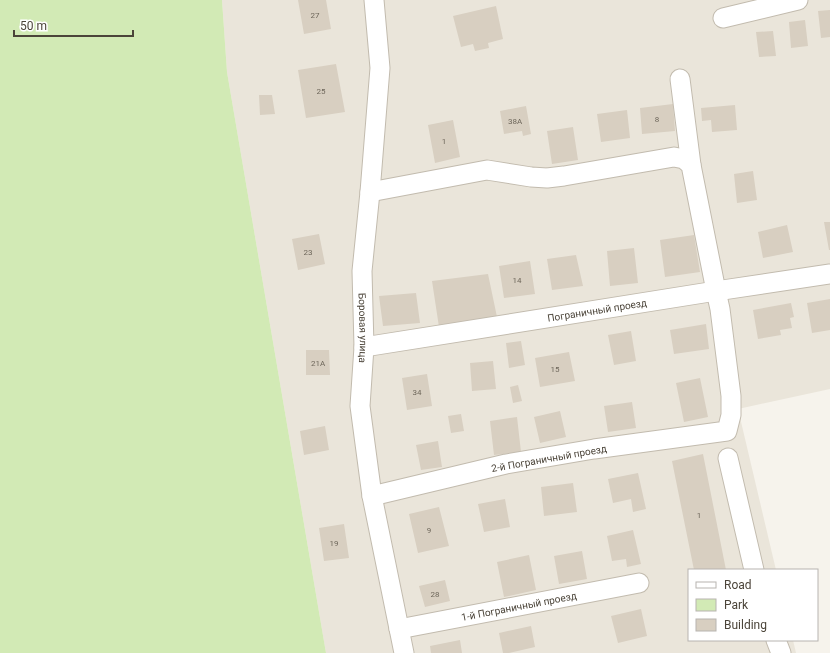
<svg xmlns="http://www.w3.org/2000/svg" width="830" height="653" font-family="Roboto,sans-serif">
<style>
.residential{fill:#eae5da}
.green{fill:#d2eab5}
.building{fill:#d8cfc1}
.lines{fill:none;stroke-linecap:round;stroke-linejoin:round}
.minor-casing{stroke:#c2bbae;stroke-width:21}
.minor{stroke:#fff;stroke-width:19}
.labels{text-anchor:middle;stroke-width:3;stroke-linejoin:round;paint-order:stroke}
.number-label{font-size:8px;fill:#6e675b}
.street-label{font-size:10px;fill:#4b4439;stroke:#fff}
</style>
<rect width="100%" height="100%" fill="#f6f3ec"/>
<path class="residential" d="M222,0H830V389L738,409L776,570H689V640H793L796,653H326L227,72Z"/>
<path class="green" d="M0,0H222L227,72L326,653H0Z"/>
<path class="building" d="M298,0H326L331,29L304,34Z
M496,6L503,39L488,43L489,48L475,51L473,44L461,47L453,16Z
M830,10V37L821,38L818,11Z
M805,20L808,46L791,48L789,22Z
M773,31L776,56L759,57L756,32Z
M336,64L345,112L306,118L298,70Z
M259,95H272L275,114L260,115Z
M673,104L675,131L642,134L640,108Z
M735,105L737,130L712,132L711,120L702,121L701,108Z
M526,106L531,134L523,136L522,131L504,134L500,111Z
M627,110L630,138L601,142L597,114Z
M453,120L460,157L435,163L428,125Z
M573,127L578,160L552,164L547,131Z
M753,171L757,200L737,203L734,174Z
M824,222H830V250H829Z
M787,225L793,252L763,258L758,232Z
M319,234L325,264L298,270L292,239Z
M694,235L700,272L665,277L660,240Z
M634,248L638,283L610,286L607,251Z
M576,255L583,286L552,290L547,259Z
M530,261L535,294L504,298L499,266Z
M488,274L497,317L439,327L432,281Z
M416,293L420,323L383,326L379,296Z
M830,299V330L812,333L807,303Z
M791,303L794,317L790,318L792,328L780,330L781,335L758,339L753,310Z
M706,324L709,349L674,354L670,330Z
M631,331L636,361L614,365L608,335Z
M521,341L525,365L509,368L506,343Z
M306,350H329L330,375H306Z
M569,352L575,381L540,387L535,358Z
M493,361L496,389L472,391L470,363Z
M427,374L432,406L407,410L402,378Z
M700,378L708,417L684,422L676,383Z
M518,385L522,401L513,403L510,387Z
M632,402L636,428L608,432L604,406Z
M560,411L566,437L540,443L534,417Z
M461,414L464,431L451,433L448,416Z
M517,417L521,452L494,455L490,421Z
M325,426L329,450L304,455L300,431Z
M438,441L442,467L421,470L416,445Z
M703,454L726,570H694L672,461Z
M638,473L646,509L633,512L631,499L613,503L608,479Z
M573,483L577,512L544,516L541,487Z
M505,499L510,527L484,532L478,504Z
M439,507L449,546L418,553L409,514Z
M344,524L349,558L324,561L319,528Z
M633,530L641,564L627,567L626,559L612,561L607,536Z
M582,551L587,579L559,584L554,556Z
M529,555L536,590L504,597L497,562Z
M445,580L450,601L425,607L419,586Z
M641,609L647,636L618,643L611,616Z
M531,626L535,647L509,653H503L499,633Z
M460,640L462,653H431L430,646Z"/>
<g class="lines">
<g class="minor-casing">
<g id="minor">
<path id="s1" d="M374,0L380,68L370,192L362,271L364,347L360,406L372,496L404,653"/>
<path d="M723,18L798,0"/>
<path d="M680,79L691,165"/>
<path d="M370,192L487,170L531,177L547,178L564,176L674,157L684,159L691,165L716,291L720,309L731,396V415L727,431L594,449L506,464L372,496"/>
<path id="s2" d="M364,347L716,291L830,274"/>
<path d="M728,458L754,570"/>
<path id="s3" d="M399,629L639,583"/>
<path d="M776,640L781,653"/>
</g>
</g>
<use href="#minor" class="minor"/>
</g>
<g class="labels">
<g class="number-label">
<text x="315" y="18">27</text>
<text x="321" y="94">25</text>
<text x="657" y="122">8</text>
<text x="515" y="124">38А</text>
<text x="444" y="144">1</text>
<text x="308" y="255">23</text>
<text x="517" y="283">14</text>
<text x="318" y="366">21А</text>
<text x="555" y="372">15</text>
<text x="417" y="395">34</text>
<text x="699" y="518">1</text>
<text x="429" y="533">9</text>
<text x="334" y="546">19</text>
<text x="435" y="597">28</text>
</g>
<g class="street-label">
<text dy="4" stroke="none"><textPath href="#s2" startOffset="236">Пограничный проезд</textPath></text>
<text dy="4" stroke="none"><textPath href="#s1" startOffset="329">Боровая улица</textPath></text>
<text transform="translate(549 458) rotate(-10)" y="4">2-й Пограничный проезд</text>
<text dy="4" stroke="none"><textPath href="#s3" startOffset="122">1-й Пограничный проезд</textPath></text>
</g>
</g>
<rect x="688" y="569" width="130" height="72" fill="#ffffff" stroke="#b7b4b0"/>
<rect x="696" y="582" width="20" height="6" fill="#ffffff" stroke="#b7b4b0"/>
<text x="724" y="589" font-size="12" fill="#4b4439">Road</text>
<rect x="696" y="599" width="20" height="12" fill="#d2eab5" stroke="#b7b4b0"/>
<text x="724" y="609" font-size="12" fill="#4b4439">Park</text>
<rect x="696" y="619" width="20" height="12" fill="#d8cfc1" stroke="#b7b4b0"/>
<text x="724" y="629" font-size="12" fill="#4b4439">Building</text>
<path d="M14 30v6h119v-6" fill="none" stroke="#4b4439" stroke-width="2"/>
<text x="20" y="30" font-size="12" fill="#4b4439" stroke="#ffffff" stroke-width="3" paint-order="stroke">50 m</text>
</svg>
